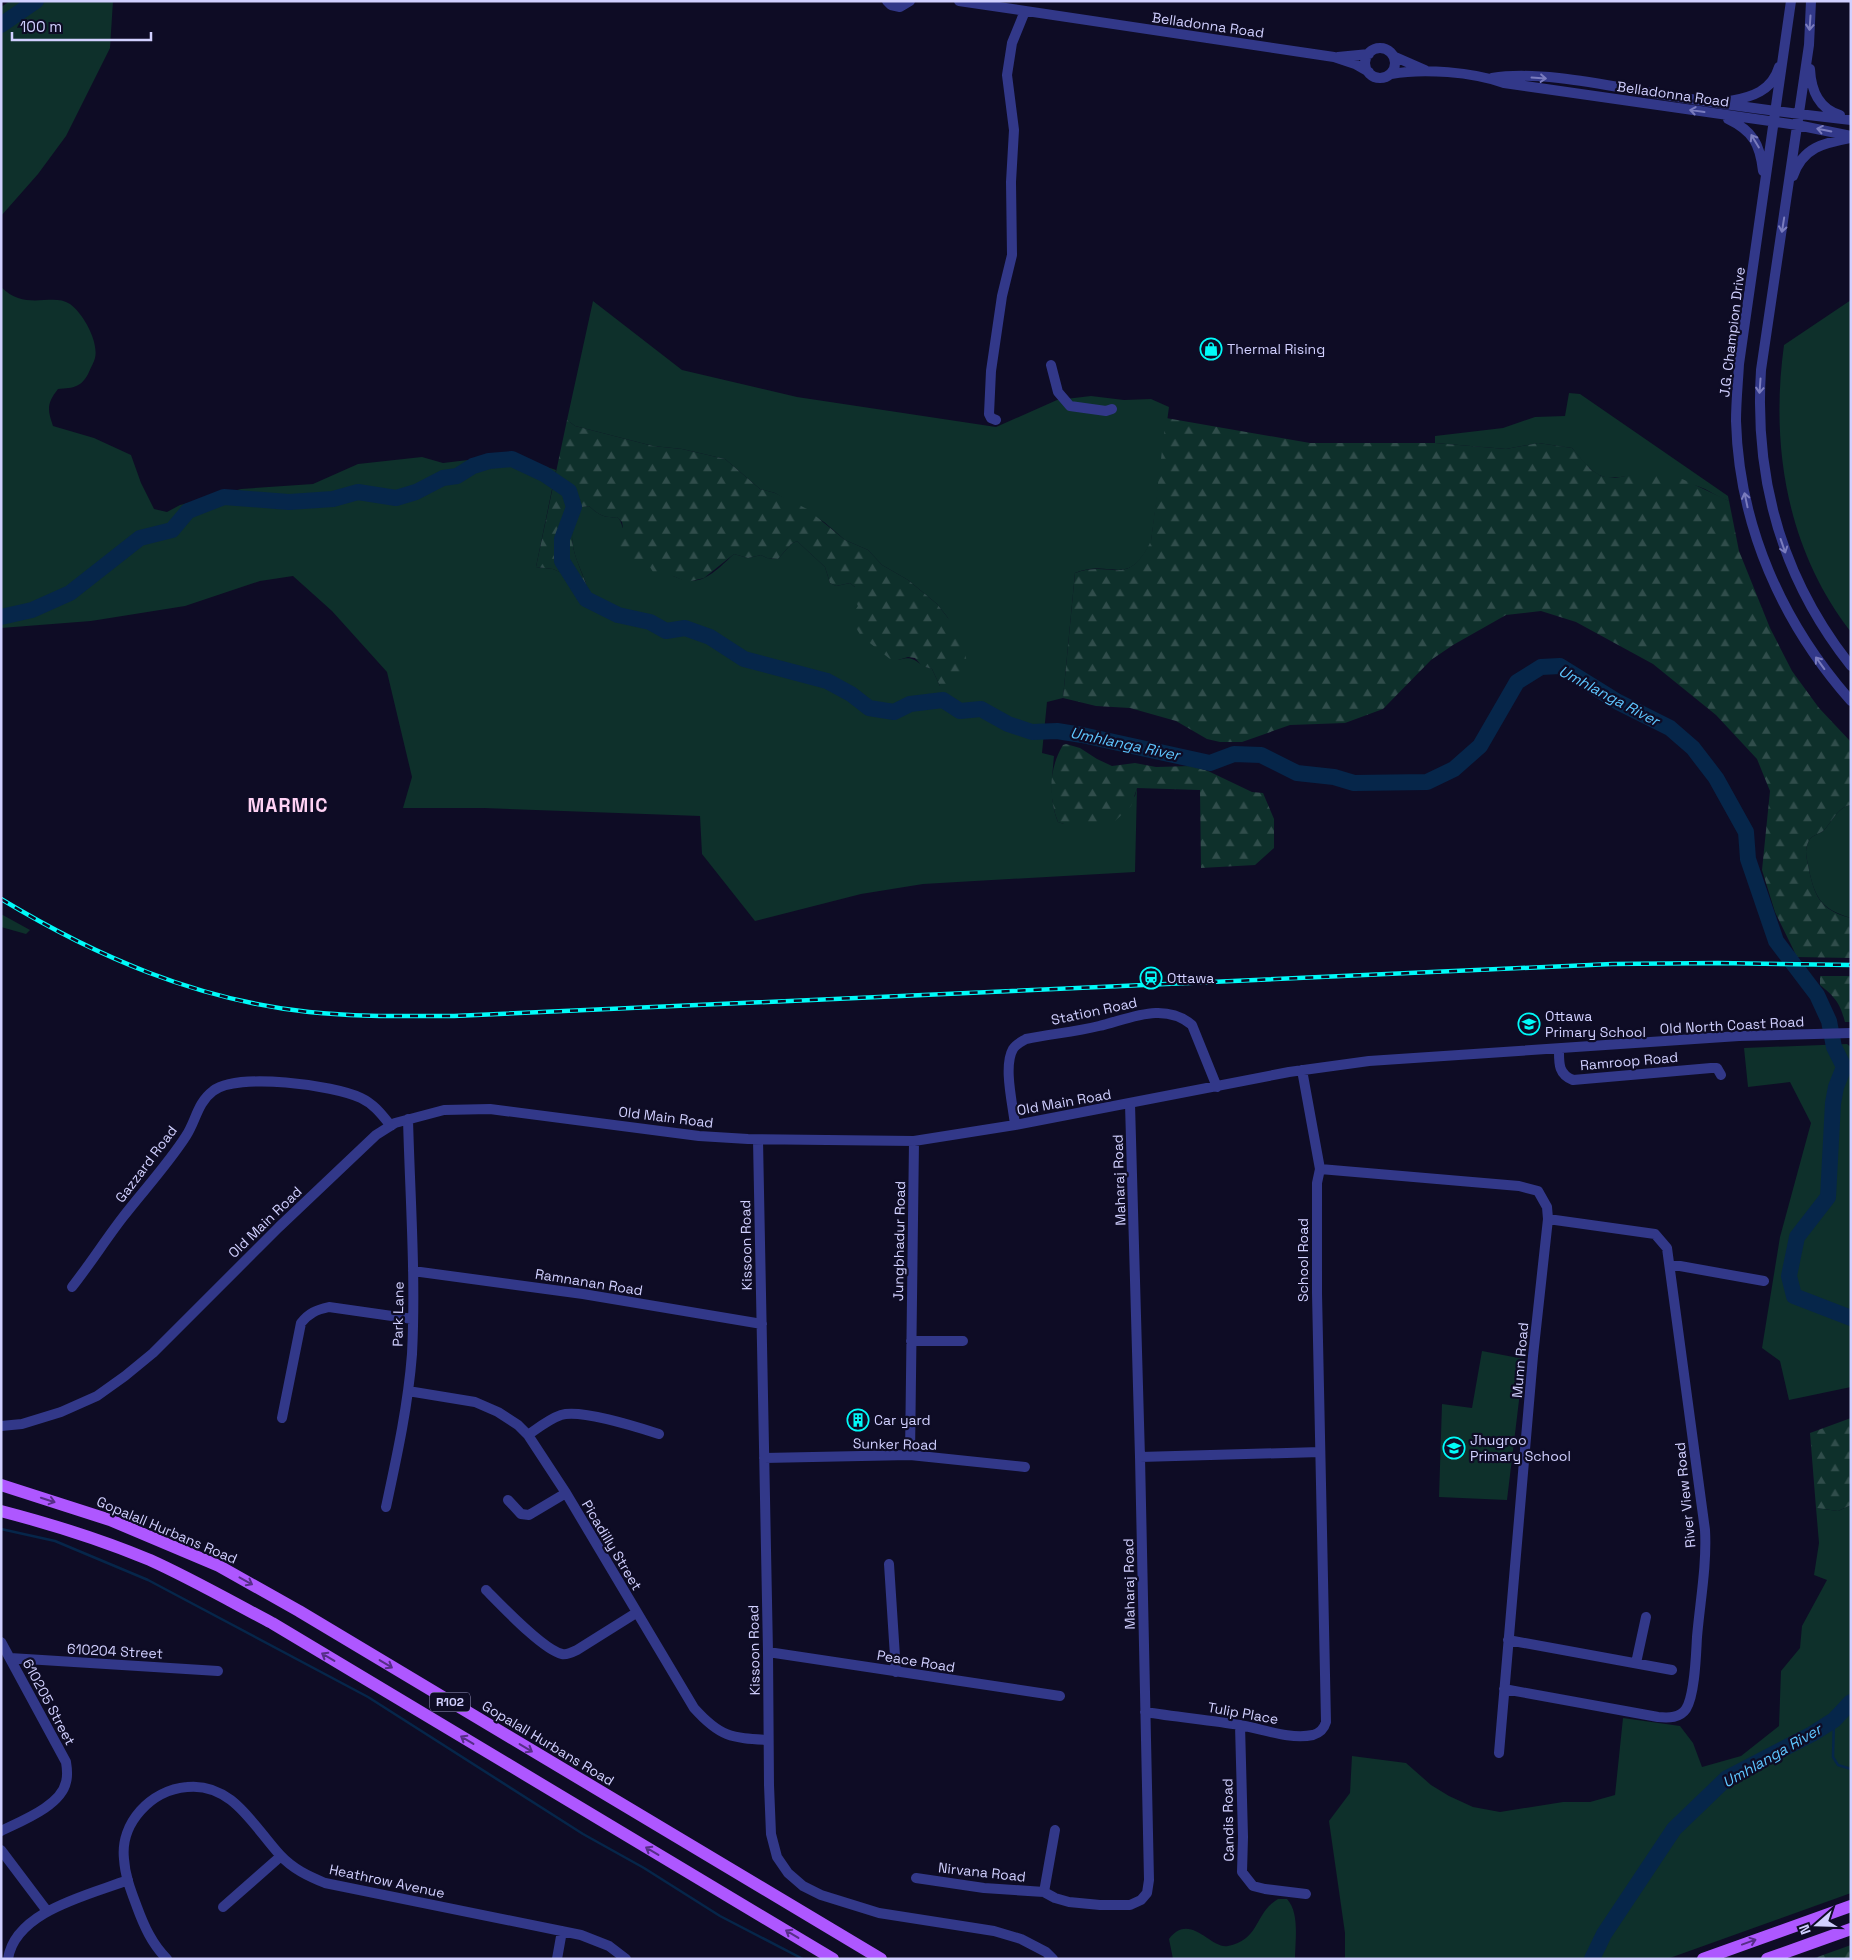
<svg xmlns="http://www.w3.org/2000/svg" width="1852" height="1960" font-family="'Space Grotesk',sans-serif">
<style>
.green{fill:#0e302b}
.forest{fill:url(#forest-firs)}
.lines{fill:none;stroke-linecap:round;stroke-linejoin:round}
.stream{stroke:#06264a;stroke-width:2.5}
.river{stroke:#06264a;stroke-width:16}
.minor{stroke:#323889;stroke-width:10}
.major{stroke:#ae57ff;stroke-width:12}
.rail-casing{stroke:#00fbf9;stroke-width:4.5}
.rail{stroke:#0e0c25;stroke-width:2.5;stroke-dasharray:8;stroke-linecap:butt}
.oneway{stroke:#7a7cbe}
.oneway2{stroke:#562e87}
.labels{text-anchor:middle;stroke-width:4.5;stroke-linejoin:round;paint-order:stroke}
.shield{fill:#0e0c25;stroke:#9695be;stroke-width:1}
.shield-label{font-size:12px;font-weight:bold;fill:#d1d0ff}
.street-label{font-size:14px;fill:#d1d0ff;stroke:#0e0c25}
.poi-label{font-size:14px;fill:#d1d0ff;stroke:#0e0c25;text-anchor:start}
.water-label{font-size:15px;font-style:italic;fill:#5ec6ff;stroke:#0e0c25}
.district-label{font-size:19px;font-weight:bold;letter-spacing:1px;fill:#ffd2f4;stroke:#0e0c25}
</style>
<defs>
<pattern id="forest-firs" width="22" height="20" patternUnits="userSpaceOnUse" patternTransform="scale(1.25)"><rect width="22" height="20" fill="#0e302b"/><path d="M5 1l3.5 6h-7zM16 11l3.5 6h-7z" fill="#304d4b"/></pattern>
</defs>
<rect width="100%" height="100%" fill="#0e0c25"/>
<path class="green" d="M10,1H113L110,48L66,136L38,174L1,216V7Z
M1,287C26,312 52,292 70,304C83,313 99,342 95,358C94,362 91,367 89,372C82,387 74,388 58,389C47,403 47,409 53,426L94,438L131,455L141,483L154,509L167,512L180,505L241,489L313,484L358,464L422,457L443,463L501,456L523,459L556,470L536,567L553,569L586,583C575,555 563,536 582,507L589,506C599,515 604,518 617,517C622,521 621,525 624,530C637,552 676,591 704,578C715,573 725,562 734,554L748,558L761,555L767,558L778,559L791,544L797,541L825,567L830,583L836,586L850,583L855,587L898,660C917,654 915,665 932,669L940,686H956L948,618L937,604L908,580L882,565L868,550L845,540L824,522L775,493L760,489L725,459L682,449L653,446L575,426L567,420L593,301L682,370L797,397L996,427L1057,400L1091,396L1124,400L1151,399L1169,407L1151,542C1126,590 1113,558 1075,573L1063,698L1047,702L1042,753L1054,756C1052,779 1049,800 1058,822L1064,824H1098L1135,796L1137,788L1135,872L923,884L861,894L755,921L702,854L700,816L484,808H403L412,777L387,672L332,611L293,576L260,581L185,606L91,621L1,628Z
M1851,300V632C1787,550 1770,446 1784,345Z
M1569,393L1580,394L1728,496L1729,501C1720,498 1713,493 1705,489C1692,483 1664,478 1649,476C1632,472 1614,482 1599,475C1588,469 1580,458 1572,448L1538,443L1506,449L1435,443V436L1503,428L1535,417L1565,416Z
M1851,805V918C1819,909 1814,895 1808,865C1806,855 1804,848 1810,839C1813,835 1819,834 1823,831C1832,823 1837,807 1851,805Z
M1,914L30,930L26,934L1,927Z
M1847,1044L1851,1047V1387L1789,1400L1780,1361L1762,1348L1780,1237L1811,1123L1790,1082L1748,1087L1744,1048Z
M1482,1351L1524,1359L1507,1500L1439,1497L1442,1404L1472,1408Z
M1851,1505V1893L1667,1959H1345V1933L1329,1821L1350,1793L1352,1756L1406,1763L1431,1785L1449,1796L1473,1807L1500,1812L1563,1802H1590L1615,1795L1623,1718L1680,1726L1693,1743L1702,1767L1741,1756L1779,1726L1781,1671L1800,1648L1802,1626L1827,1580L1814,1575L1819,1543L1816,1508L1838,1511Z
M1278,1899H1287C1300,1913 1295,1941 1295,1959H1173L1169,1939C1190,1911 1211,1950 1228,1946C1261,1939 1254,1913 1278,1899Z"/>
<path class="forest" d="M1166,418L1310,443H1435L1506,449L1538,443L1572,448L1590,469L1601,476L1615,478L1636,474L1678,477L1729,501L1739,551L1770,628L1792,671L1819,708L1851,742V805C1837,807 1832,823 1823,831C1819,834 1813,835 1810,839C1804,848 1806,855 1808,865C1814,895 1819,910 1851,918V958L1797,957L1775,912L1762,870L1770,791L1757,759L1716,715L1653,664L1576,622L1541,611L1506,615L1453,645L1431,660L1383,709L1345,723L1290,725L1242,742H1220L1207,739L1176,721L1130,708L1096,706L1063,698L1075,573C1113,559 1126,590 1151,541Z
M567,420L575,426L653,446L682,449L725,459L760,489L775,493L807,509L845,540L868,550L882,565L908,580L937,604L948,618L962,644L966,657L967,674L961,690L956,686H940L932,669L922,666L915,658L908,657L898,660L890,659L861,636L850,618L858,606L852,596L855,587L850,583L836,586L830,583L825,567L797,541L791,544L778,559L767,558L761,555L748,558L734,554L704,578L687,582L673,576L655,575L648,564V560C630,562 611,563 612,540L623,528L622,522L617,517C604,518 599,515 589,506L582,507C563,536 575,554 586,584L553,569L536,567Z
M1066,744L1080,748L1097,759L1112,766L1135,763L1156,767L1192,766L1208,771L1252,792L1263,793L1274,819V848L1255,865L1201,868L1200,790L1137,788L1131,806L1114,822L1098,824H1064L1058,822C1048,797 1049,768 1063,745Z
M1820,976H1851V1022H1845C1840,1003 1835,997 1820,985Z
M1851,1418V1505L1838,1511L1816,1508L1810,1433Z
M1851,1945V1959H1812Z"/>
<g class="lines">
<path class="stream" d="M1,1529L55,1541L148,1580L368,1697L583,1834L644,1868L720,1916L803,1959
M1834,1720L1833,1757L1838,1765L1851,1769"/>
<path class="river" d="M1,25L36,1
M1,617L32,610L70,593L140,538L172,530L188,511L224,497L289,502L333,499L358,492L396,498L416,492L443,478L457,476L473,466L489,461L512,459L544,474L569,491L574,507L562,539V561L586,599L618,615L650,622L666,631L685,628L710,637L744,659L827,681L851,694L869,708L894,712L910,704L943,700L960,711L981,709L1008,724L1032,732L1057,731L1082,735L1210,763L1234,754L1261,755L1297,773L1334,777L1354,783L1427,782L1454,769L1480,746L1517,682L1541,667L1560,666L1618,702L1670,728L1693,748L1716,778L1746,832L1748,859L1776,941L1817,995L1829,1021L1834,1047L1844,1067L1836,1087L1833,1103L1828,1197L1797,1237L1789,1276L1794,1296L1851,1318
M1592,1959L1604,1934L1674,1829L1727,1778L1812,1734L1834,1720L1851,1702"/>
<path class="minor" d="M887,1L891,5L900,7L910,1
M959,1L1334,57L1355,64L1369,72
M1791,1L1739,364C1738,383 1736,402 1736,421C1739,526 1782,623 1851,701
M1811,1L1809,45L1761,370C1754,480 1782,579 1851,666
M1365 63a15 15 0 1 1 30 0a15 15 0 1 1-30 0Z
M1393,56L1425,70
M1338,57L1369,54
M1810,69C1811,90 1819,109 1840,115
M1391,74C1424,68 1472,72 1504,83L1797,125L1851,136
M1492,78C1540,70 1609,86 1658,94C1722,104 1786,113 1851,120
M1730,101C1752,97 1772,91 1779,67
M1728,119C1753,131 1760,144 1763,171
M1793,176C1803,147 1824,143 1850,138
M1051,365L1058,392L1070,406L1106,411L1112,409
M996,420L991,418L989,414L991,371L1002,296L1012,255L1011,182L1014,130L1007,75L1012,43L1025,11
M1559,1049C1559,1063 1558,1074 1573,1080L1711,1068H1717L1721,1075
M1015,1125C1013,1105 1003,1066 1013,1049C1016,1044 1021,1042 1026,1039C1050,1034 1075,1032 1099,1026C1129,1019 1164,1001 1192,1025L1217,1087
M758,1140L768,1652L769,1785L771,1834L777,1857L788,1873L803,1886L821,1895L879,1913L994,1931L1021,1939L1046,1952L1053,1959
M1320,1169L1519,1186L1538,1191L1547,1207L1548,1219L1533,1356L1499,1753
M1671,1266H1680L1764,1281
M413,1271L583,1294L762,1324
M72,1287C90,1264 106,1239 123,1217C144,1190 168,1164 186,1136C196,1121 197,1103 213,1091C237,1072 334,1085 361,1098C374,1104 382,1115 391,1126
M911,1341H963
M408,1391L475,1402L498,1412L518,1425L528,1435L566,1493L694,1708C720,1737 731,1738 768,1740
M282,1418L301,1323C309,1313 316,1310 329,1307L413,1319
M1,1426L22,1424L61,1412L97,1396L125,1376L153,1353L279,1227L376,1135L395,1123L444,1110L490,1109L699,1136L748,1139L914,1141L1015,1125L1289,1072L1369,1061L1739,1036L1851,1033
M528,1435C538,1428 549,1419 561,1415C581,1409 637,1427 659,1434
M910,1455L914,1141
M1140,1457L1320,1452
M764,1458L910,1455L1025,1467
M508,1500L521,1514L529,1515L566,1493
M386,1507C397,1456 408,1406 412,1354C416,1276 410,1197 408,1119
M889,1564L896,1672
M486,1590C501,1605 543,1650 562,1654C567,1655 573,1652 577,1650L636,1613
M1508,1640L1672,1670
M1,1642L66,1762C67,1768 68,1775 66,1782C61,1806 21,1821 1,1831
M768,1652L1060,1696
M10,1658L218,1671
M1636,1663L1646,1617
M1504,1689L1658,1717C1669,1718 1680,1718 1686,1709C1695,1695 1696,1654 1697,1637C1700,1602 1707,1565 1705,1530L1667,1248L1655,1234L1548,1219
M1145,1712C1176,1717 1209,1720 1240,1725C1263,1729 1290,1740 1313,1735C1320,1733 1324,1729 1326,1722L1317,1293V1183L1320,1169L1302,1070
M1240,1725L1243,1837L1242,1872L1253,1886L1265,1889L1306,1894
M1055,1830L1044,1892L1055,1898L1069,1902L1100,1905H1130L1141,1900L1147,1893L1149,1880L1140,1457L1130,1104
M1,1850L47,1911
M916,1878L984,1888L1044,1892
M223,1907L281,1856
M8,1959C15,1911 89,1895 128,1880
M167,1959C152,1944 144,1926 137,1907C131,1891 125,1876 124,1859C120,1823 151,1790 187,1787C232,1782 254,1827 280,1855C293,1869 308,1876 325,1883L581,1935L609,1946L626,1959
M557,1959L562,1931"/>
<path class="major" d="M1,1485L110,1520L219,1566L299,1611L881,1959
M1,1511C51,1524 102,1540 150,1560C192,1579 232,1602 272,1623L833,1959
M1703,1959L1851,1906
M1767,1959L1851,1929"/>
<g class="rail-casing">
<path id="rail" d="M1,899C97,957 197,1000 309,1012C357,1017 405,1016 454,1016L1612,964L1718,963L1851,965"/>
</g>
<use href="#rail" class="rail"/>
</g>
<defs><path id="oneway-shaft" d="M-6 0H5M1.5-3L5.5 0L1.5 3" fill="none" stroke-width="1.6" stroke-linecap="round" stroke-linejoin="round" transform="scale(1.25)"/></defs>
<g class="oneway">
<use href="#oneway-shaft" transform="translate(1810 23) rotate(94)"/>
<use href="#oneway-shaft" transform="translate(1539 78) rotate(4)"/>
<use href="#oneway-shaft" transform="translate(1697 111) rotate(-172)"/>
<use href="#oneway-shaft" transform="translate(1824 130) rotate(-169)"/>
<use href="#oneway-shaft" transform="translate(1755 141) rotate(-121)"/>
<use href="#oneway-shaft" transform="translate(1783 225) rotate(99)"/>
<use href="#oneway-shaft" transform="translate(1760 386) rotate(94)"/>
<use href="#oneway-shaft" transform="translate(1746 500) rotate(-102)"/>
<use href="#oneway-shaft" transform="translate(1783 546) rotate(71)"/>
<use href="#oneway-shaft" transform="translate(1820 663) rotate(-126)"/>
</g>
<g class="oneway2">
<use href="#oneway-shaft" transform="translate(48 1500) rotate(18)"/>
<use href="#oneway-shaft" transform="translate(246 1581) rotate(29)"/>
<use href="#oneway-shaft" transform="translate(328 1657) rotate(-149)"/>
<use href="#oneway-shaft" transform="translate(386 1664) rotate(31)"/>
<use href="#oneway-shaft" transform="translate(467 1740) rotate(-149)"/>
<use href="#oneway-shaft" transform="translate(526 1748) rotate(31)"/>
<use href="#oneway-shaft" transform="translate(652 1851) rotate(-149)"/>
<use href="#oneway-shaft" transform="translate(792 1934) rotate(-149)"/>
<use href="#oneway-shaft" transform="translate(1749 1942) rotate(-20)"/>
</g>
<defs>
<g id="shop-ring" transform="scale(1.125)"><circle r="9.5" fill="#0e0c25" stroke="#00fbf9" stroke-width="1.5"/><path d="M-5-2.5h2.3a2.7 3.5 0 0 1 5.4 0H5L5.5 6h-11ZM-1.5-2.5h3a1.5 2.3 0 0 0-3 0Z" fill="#00fbf9"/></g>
<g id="station-ring" transform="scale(1.125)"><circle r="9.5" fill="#0e0c25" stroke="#00fbf9" stroke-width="1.5"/><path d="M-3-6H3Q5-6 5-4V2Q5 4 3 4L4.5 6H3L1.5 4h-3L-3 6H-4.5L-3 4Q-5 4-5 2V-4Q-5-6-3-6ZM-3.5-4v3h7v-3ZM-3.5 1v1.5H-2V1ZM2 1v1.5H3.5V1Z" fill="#00fbf9"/></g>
<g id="school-ring" transform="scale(1.125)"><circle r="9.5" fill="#0e0c25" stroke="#00fbf9" stroke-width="1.5"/><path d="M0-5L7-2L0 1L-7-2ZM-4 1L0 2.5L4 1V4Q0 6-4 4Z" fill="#00fbf9"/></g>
<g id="building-ring" transform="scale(1.125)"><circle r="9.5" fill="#0e0c25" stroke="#00fbf9" stroke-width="1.5"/><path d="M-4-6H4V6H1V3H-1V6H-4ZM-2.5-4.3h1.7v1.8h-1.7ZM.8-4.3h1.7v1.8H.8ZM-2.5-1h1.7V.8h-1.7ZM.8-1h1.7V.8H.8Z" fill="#00fbf9"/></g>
</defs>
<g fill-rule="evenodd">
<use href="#shop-ring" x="1211" y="349"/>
<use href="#station-ring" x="1151" y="978"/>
<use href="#school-ring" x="1529" y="1024"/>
<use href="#building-ring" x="858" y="1420"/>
<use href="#school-ring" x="1454" y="1448"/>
</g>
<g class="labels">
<rect class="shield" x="430" y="1692.5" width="40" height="19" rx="4"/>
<g class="shield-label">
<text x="450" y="1706">R102</text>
</g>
<g class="street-label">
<text transform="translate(1208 25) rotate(8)" y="5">Belladonna Road</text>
<text transform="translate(1673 94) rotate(8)" y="5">Belladonna Road</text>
<text transform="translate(1732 332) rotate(-83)" y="5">J.G. Champion Drive</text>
<text transform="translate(1094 1011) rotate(-12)" y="5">Station Road</text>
<text transform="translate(1732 1025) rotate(-3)" y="5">Old North Coast Road</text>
<text transform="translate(1629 1061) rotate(-5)" y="5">Ramroop Road</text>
<text transform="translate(1064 1102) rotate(-10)" y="5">Old Main Road</text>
<text transform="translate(666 1117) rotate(7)" y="5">Old Main Road</text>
<text transform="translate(146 1164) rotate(-53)" y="5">Gazzard Road</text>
<text transform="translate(1119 1180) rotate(-92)" y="5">Maharaj Road</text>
<text transform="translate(265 1222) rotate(-44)" y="5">Old Main Road</text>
<text transform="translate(899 1241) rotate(-89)" y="5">Jungbhadur Road</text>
<text transform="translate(746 1245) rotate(-91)" y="5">Kissoon Road</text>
<text transform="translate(1303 1260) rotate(-90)" y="5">School Road</text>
<text transform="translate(589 1282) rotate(9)" y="5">Ramnanan Road</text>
<text transform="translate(398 1314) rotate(-89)" y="5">Park Lane</text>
<text transform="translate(1520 1360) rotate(-85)" y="5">Munn Road</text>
<text transform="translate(895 1444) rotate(1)" y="5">Sunker Road</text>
<text transform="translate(1685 1495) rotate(-96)" y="5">River View Road</text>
<text transform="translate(167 1530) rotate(23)" y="5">Gopalall Hurbans Road</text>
<text transform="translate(612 1545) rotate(59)" y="5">Picadilly Street</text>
<text transform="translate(1129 1584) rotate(-91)" y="5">Maharaj Road</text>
<text transform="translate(754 1650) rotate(-91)" y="5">Kissoon Road</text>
<text transform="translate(115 1651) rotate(3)" y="5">610204 Street</text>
<text transform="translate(916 1661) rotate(9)" y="5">Peace Road</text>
<text transform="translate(49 1702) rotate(62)" y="5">610205 Street</text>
<text transform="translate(1243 1713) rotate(10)" y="5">Tulip Place</text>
<text transform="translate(548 1743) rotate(31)" y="5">Gopalall Hurbans Road</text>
<text transform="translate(1228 1820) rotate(-91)" y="5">Candis Road</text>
<text transform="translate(982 1872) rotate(6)" y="5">Nirvana Road</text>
<text transform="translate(387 1881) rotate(12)" y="5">Heathrow Avenue</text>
</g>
<g class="poi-label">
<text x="1227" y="354">Thermal Rising</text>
<text x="1167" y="983">Ottawa</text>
<text x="1545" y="1021">Ottawa<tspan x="1545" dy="16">Primary School</tspan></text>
<text x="874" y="1425">Car yard</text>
<text x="1470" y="1445">Jhugroo<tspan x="1470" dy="16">Primary School</tspan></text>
</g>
<g class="water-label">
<text transform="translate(1609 696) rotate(28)" y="5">Umhlanga River</text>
<text transform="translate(1125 744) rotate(12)" y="5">Umhlanga River</text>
<text transform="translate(1772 1756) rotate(-30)" y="5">Umhlanga River</text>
</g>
<g class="district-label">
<text x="288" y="812">MARMIC</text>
</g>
</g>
<rect width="1852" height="1960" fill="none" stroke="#d1d0ff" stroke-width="5"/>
<g transform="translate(1817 1925) rotate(250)" stroke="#0e0c25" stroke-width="4" paint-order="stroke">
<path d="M0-4L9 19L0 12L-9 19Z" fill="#d1d0ff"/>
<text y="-8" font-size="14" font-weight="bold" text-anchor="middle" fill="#d1d0ff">N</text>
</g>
<path d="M12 32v8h139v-8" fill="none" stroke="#d1d0ff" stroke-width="2.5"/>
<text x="20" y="32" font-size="15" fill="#d1d0ff" stroke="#0e0c25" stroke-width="4" paint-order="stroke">100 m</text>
</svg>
